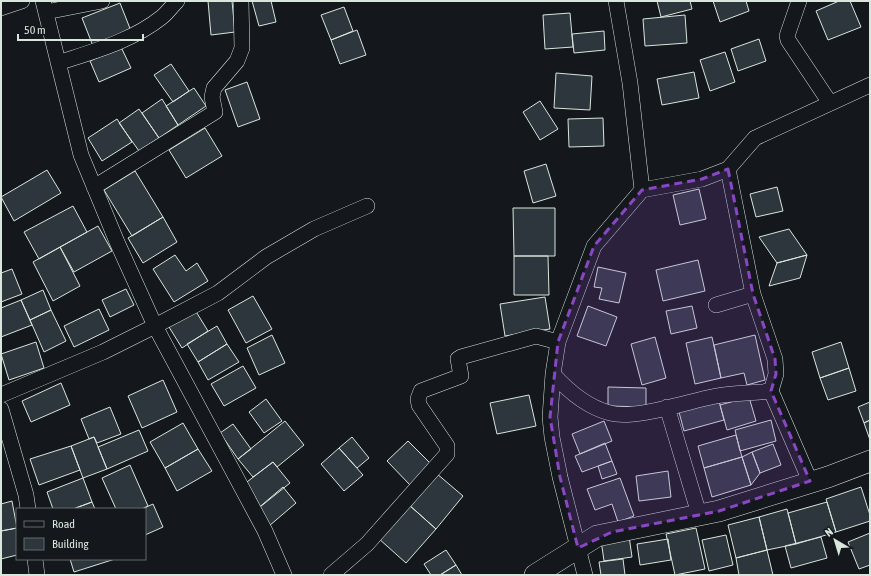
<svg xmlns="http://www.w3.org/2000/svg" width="871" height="576" font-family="'Asap Condensed',sans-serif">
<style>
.building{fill:#2c363c;stroke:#d8e6dc}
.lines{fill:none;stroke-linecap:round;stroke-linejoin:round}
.street-casing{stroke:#d8e6dc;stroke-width:16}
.secondary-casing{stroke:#d8e6dc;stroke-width:22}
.street{stroke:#14181c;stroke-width:15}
.secondary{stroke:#14181c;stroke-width:21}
.marked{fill:#8948c3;fill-opacity:0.2;stroke:#8948c3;stroke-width:3;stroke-dasharray:8 5;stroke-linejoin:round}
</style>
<rect width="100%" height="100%" fill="#14181c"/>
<path class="building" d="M208,1H232L235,32L211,35Z
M252,1H271L276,22L259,26Z
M657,1H690L692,9L661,17Z
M713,1H746L749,11L720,22Z
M839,1H850L861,27L828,40L816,11Z
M120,3L131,31L93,46L82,18Z
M344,7L353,31L331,40L321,15Z
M570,13L573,47L545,49L543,15Z
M685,15L687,43L645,46L643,19Z
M357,30L366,55L340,64L331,40Z
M604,31L605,50L574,53L572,34Z
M759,39L766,61L738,71L731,49Z
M121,47L131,68L99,82L90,61Z
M725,52L735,82L710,91L700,60Z
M171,64L189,91L173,102L154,75Z
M694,72L699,98L662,105L657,79Z
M556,73L592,76L590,110L554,108Z
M247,82L260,119L238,127L225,90Z
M194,88L206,106L178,125L166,106Z
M162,99L178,125L159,138L142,113Z
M540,101L558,129L540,140L523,112Z
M139,109L159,138L139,151L119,123Z
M603,118L604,146L569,147L568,119Z
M117,119L132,142L102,161L88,138Z
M205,128L222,156L186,178L169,150Z
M546,164L556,196L533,203L524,171Z
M47,170L61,193L14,221L1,197Z
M135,171L163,217L132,236L104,190Z
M777,187L783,211L756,217L750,194Z
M699,189L706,219L680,225L673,195Z
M73,206L87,232L39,259L24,232Z
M513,208H555V256H514Z
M163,217L177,242L143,263L128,238Z
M98,226L112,251L74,272L60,247Z
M789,229L807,255L777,263L759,237Z
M60,247L80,286L53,301L33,262Z
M175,255L186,271L197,263L208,281L174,302L153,269Z
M807,255L800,278L769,286L777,263Z
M514,256H548L549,295H514Z
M698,260L705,291L663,301L656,270Z
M598,267L626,273L619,303L599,299L602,288L594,287Z
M12,269L22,294L1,302V273Z
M126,289L134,305L110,317L102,300Z
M43,290L51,310L30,320L21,300Z
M253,296L272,329L246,343L228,310Z
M545,297L550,329L505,336L500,304Z
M21,300L32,325L1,337V308Z
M588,306L617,317L606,346L577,336Z
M692,306L697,328L671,334L666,311Z
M99,309L109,330L74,347L64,326Z
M51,310L66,341L44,352L30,320Z
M195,310L208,331L182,348L169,327Z
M217,326L227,344L198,362L187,344Z
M272,335L285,363L259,375L247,348Z
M755,335L765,380L747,385L744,373L721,378L714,345Z
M655,337L666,378L642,385L631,344Z
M712,337L721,378L695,384L686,343Z
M36,342L44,368L9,380L1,354Z
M841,342L849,368L820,378L812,352Z
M227,344L239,362L208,380L198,362Z
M243,366L256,388L224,406L211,384Z
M849,368L856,391L828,400L820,378Z
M163,380L177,412L142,428L128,396Z
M61,383L70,405L31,422L22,401Z
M608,387L646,388V407L608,406Z
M529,395L536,426L497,434L490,403Z
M749,397L756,421L727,430L720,405Z
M266,399L282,421L264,433L249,412Z
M719,401L724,420L684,431L679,412Z
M870,402V420L864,423L858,407Z
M110,407L121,434L97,443L94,437L89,439L81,419Z
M771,420L776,441L740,451L735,430Z
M870,420V440L864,423Z
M285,421L304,445L277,467L273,462L253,477L238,459Z
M604,421L612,441L580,454L572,434Z
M183,423L198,449L165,468L150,442Z
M233,424L251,449L238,459L220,433Z
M139,430L148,451L107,469L98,447Z
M736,435L742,457L704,468L698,446Z
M94,437L107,469L83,478L71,446Z
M352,437L369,458L357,468L339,448Z
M408,441L433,466L411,486L387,461Z
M605,443L612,461L582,472L575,456Z
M773,444L781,465L760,473L752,452Z
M71,446L80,470L39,485L30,459Z
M339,448L363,475L344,491L321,464Z
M198,449L212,471L177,491L165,468Z
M752,452L760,473L751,485L742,457Z
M742,457L751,485L712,497L704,468Z
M612,461L617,474L602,479L598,466Z
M273,462L290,483L260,507L243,485Z
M130,465L148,506L142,509H116L102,478Z
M668,471L671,497L639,501L636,476Z
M436,473L463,496L436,529L408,504Z
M83,478L92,502L73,509H53L47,492Z
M620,478L634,516L618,522L612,504L595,510L587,489Z
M283,487L296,503L269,526L256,510Z
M861,487L870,515V521L836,532L826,499Z
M12,501L17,528L1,531V504Z
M92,502L95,509H73Z
M827,502L836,532L796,544L788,513Z
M153,504L163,527L145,535V509H142Z
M408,504L436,529L406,563L378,538Z
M787,509L796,544L767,550L759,517Z
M759,517L767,550L736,558L728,525Z
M17,528V555L1,559V531Z
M696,528L705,569L675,575L666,534Z
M870,533V565L859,569L848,542Z
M726,535L733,565L709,571L702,540Z
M629,536L632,557L604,561L601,540Z
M821,537L827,558L791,568L785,546Z
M668,539L671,560L640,565L637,544Z
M446,550L456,565L440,575H431L424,564Z
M767,550L773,575H739L736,558Z
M70,559H115L74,572Z
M623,559L625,575H601L599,562Z
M456,565L462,575H440Z"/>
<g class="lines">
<g class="street-casing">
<path id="street" d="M43,1L81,155L117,242L155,326L265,531L284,575
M799,1L787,36L788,40L830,103
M1,8L22,1
M46,12L102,1
M58,63C94,51 132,41 162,17C168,12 172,6 177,1
M94,187L215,112L212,97L214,88L237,61L242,48L241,1
M642,190L702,179L728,169
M716,305L753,294
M553,374C569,392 587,407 610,413C635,420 689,401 716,396C734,393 753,393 771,391
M1,395L103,352L155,326L218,293L266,257L314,229L367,206
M667,407L699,514
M1,409L26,495L28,509
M810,481L771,391L776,374L775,359L753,294L728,169L755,138L870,85
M35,559L37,575
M331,575L367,544L447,454V446L419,405L418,399L421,391L461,376L458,359L461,357L536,336L558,342
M585,575L560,477L552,437L550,417L553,374L558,342L594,246L642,190L630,83L616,1"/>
</g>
<g class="secondary-casing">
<path id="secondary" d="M535,575L597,536L719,511L828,477L870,461"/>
</g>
<use href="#street" class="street"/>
<use href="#secondary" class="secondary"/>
</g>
<path class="marked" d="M728,169L753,294L775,359L776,374L771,391L810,481L719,511L612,532L578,548L560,477L550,417L558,342L594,246L642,190L702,179Z"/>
<rect width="871" height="576" fill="none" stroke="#d8e6dc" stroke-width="4"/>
<rect x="16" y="508" width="130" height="52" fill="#14181c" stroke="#626a69"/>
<rect x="24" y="521" width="20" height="6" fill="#14181c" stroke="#626a69"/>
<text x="52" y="528" font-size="12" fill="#d8e6dc">Road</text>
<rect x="24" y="538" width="20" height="12" fill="#2c363c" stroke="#626a69"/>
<text x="52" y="548" font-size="12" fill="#d8e6dc">Building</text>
<g transform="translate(835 540) rotate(322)" stroke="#14181c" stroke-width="3" paint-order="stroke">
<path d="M0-3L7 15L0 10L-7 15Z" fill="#d8e6dc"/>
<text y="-6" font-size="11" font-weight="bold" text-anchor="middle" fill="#d8e6dc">N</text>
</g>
<path d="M18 34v6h125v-6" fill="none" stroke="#d8e6dc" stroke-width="2"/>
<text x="24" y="34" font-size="12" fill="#d8e6dc" stroke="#14181c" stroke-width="3" paint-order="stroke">50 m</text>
</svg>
